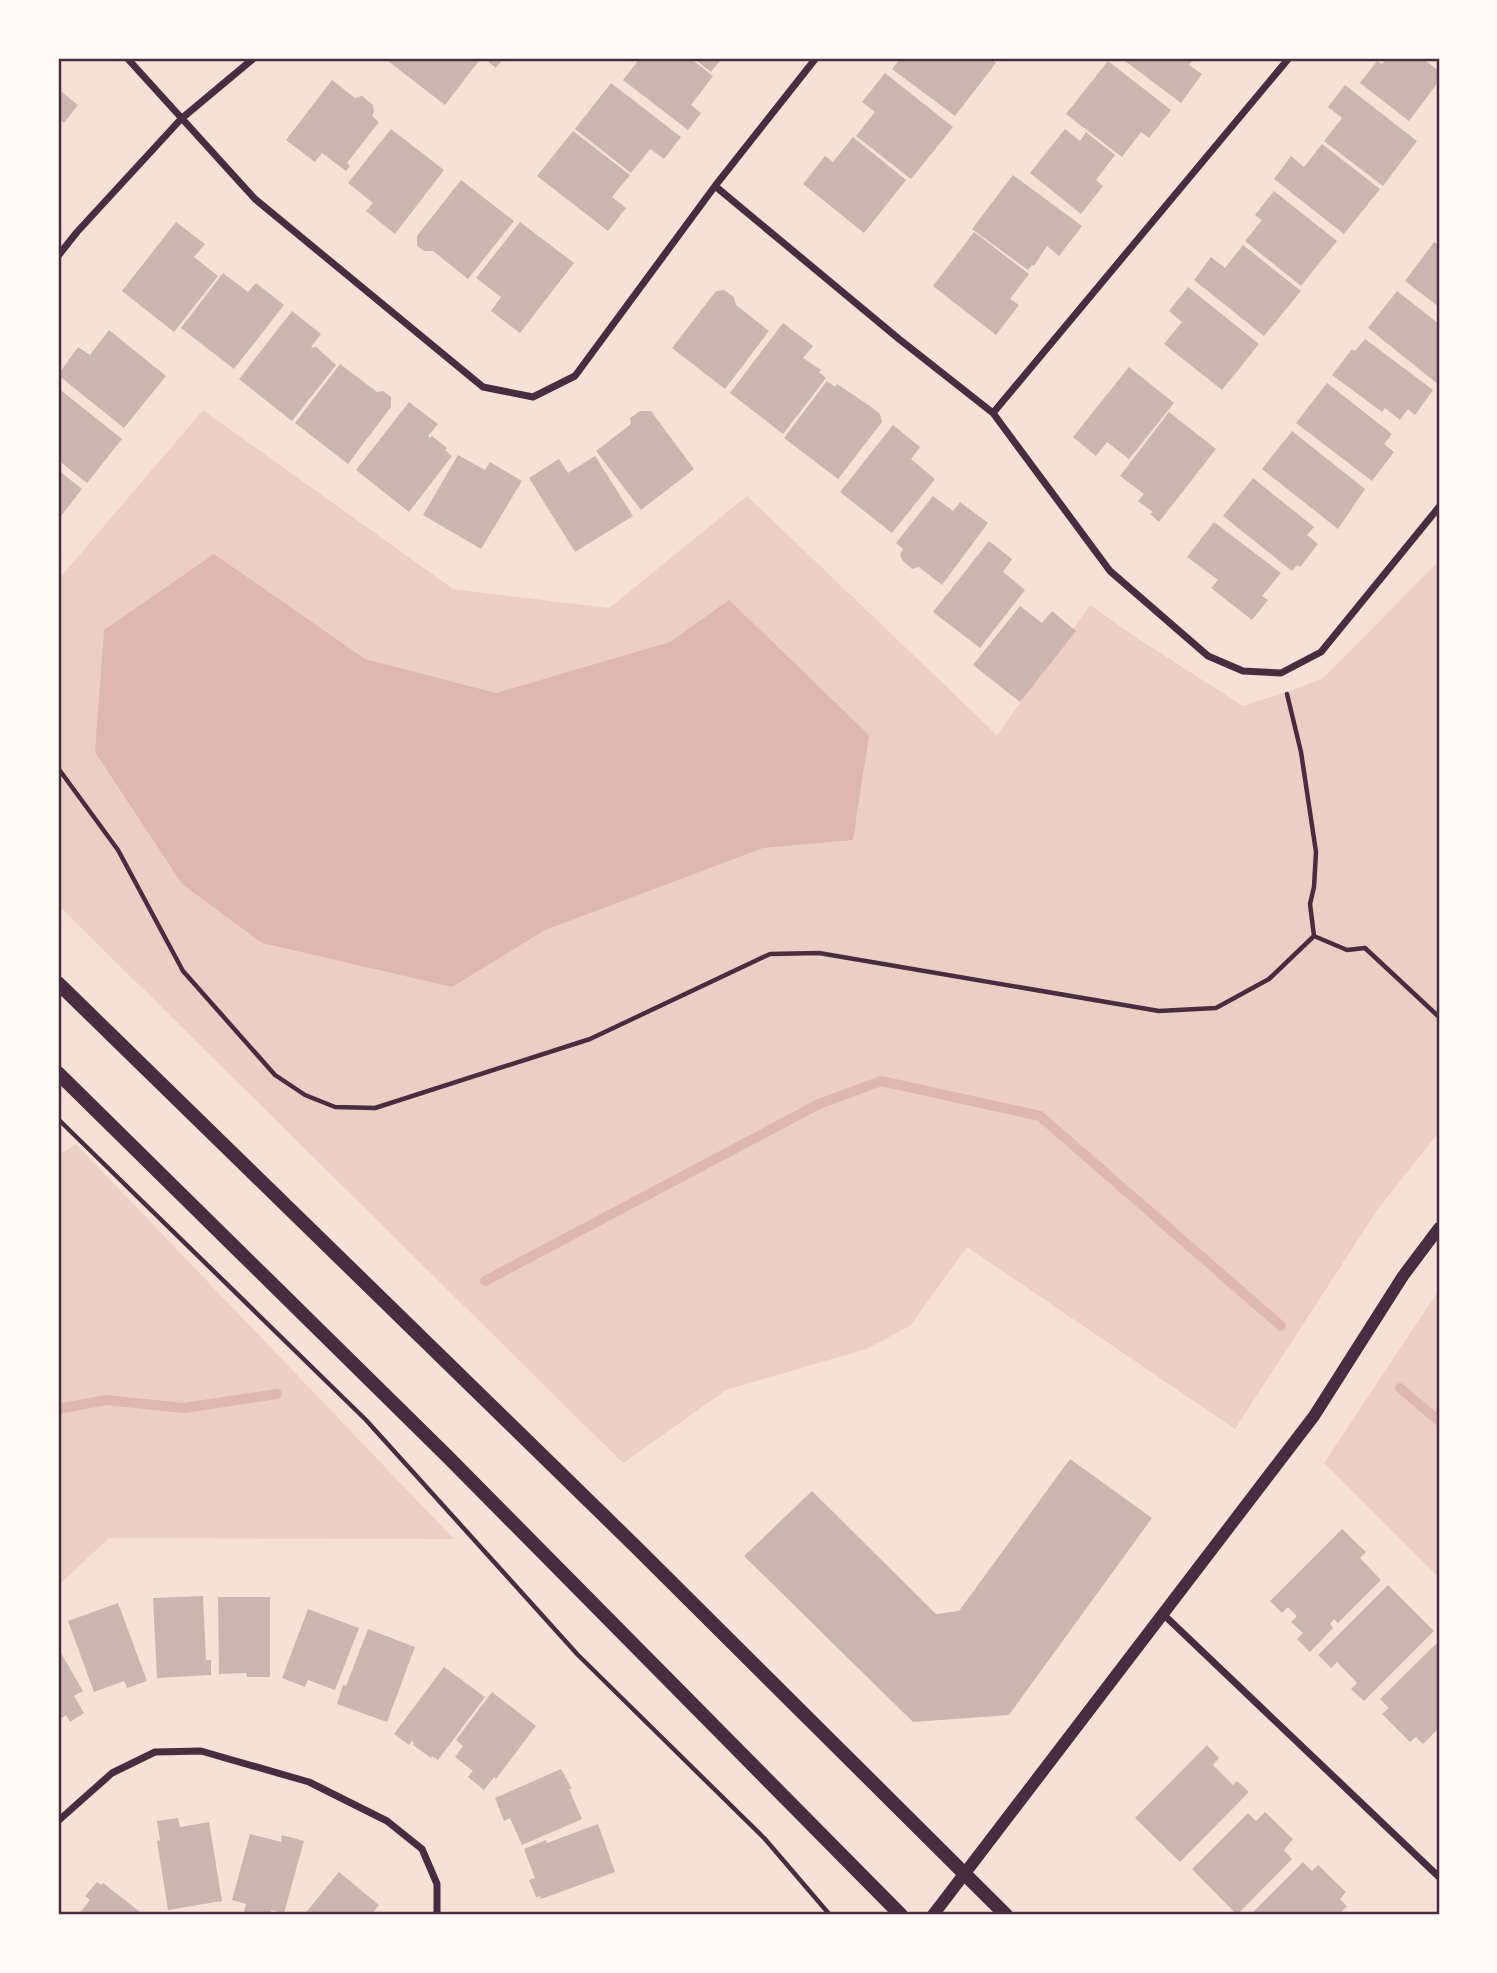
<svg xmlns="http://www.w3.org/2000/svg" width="1497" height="1973" font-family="'Asap Condensed',sans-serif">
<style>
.green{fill:#ebcfc5}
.water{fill:#dcb8b0}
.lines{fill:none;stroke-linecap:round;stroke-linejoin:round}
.stream{stroke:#dcb8b0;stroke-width:10}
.building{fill:#ccb4b1}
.path{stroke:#4a2c40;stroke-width:4.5}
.minor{stroke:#4a2c40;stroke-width:7}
.tertiary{stroke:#4a2c40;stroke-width:12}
.secondary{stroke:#4a2c40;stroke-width:14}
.neatline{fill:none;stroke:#4a2c40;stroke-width:2.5}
</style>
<rect width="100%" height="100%" fill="#f7e1d7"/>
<path class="green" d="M203,410L453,589L609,608L747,496L997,735L1090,605L1140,640L1243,706L1304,686L1323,678L1439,561V1132L1378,1209L1235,1429L967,1247L910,1326L866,1349L726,1390L623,1463L58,905V580Z
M76,1144L454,1539L109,1538L58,1586V1155Z
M1439,1290V1578L1324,1463Z"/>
<path class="water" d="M214,554L365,659L496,693L670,642L729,600L869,735L853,840L763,848L545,930L452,987L262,943L182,884L95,752L104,630Z"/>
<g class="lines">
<path class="stream" d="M485,1281L819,1104L881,1081L1040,1116L1281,1326
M1400,1388L1439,1421
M58,1409L106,1400L184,1408L277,1394"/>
</g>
<path class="building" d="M384,58H481L445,105Z
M483,58H504L496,68Z
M640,58H690L713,76L691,105L701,113L688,130L623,80Z
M693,58H722L711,72Z
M901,58H989L996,63L955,116L892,69Z
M1121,58H1194L1189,65L1202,74L1181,103Z
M1387,58H1422L1439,71V81L1409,121L1360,83L1377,61L1382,64Z
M1108,61L1171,110L1149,138L1141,132L1122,157L1066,114Z
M885,73L953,127L911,179L856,136L875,112L862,102Z
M332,80L355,98L362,96L373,105L374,112L372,116L379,122L347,163L350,166L346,171L322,153L315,162L286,140Z
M611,83L681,137L664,159L650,149L631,173L575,129Z
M1345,85L1417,141L1383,186L1324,141L1342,118L1328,107Z
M58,89L78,105L64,123L58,118Z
M391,129L444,170L395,234L366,211L373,203L348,183Z
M1065,129L1080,141L1086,132L1115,155L1096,180L1103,186L1081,214L1030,173Z
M573,131L630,175L612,197L626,208L608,231L537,176Z
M853,137L906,180L864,233L803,184L825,156L833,162Z
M1322,144L1380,189L1344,234L1274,179L1291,156L1304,167Z
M1013,175L1082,226L1059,256L1047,246L1034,266L1032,265L1028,270L972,229Z
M461,180L514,221L468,279L433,251H424L417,246V236Z
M1274,191L1337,241L1301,286L1245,241L1262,220L1255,215Z
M176,222L205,244L194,257L218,276L174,332L122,291Z
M520,222L574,263L520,333L491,311L501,297L476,278Z
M974,232L1029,274L1010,299L1019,305L996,335L933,286Z
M1434,242L1439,246V307L1405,281Z
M1243,245L1301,291L1264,336L1194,280L1211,257L1225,268Z
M223,273L248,292L256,283L284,305L234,369L181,328Z
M1188,287L1259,344L1222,390L1164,344L1182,322L1169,311Z
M724,290L734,297L736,305L769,331L725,389L672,348L716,291Z
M1397,291L1439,324V385L1368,328Z
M292,311L321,334L311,347L314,348L315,346L336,365L292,421L239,379Z
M783,323L813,346L803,358L821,370L819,372L826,378L783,434L730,393Z
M109,330L166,376L124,428L58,375L78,347L90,355Z
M1365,339L1433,390L1415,415L1408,409L1400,420L1385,408L1382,412L1332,375L1352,349L1355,351Z
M340,364L377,392L383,391L391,397V407L348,464L295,423Z
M1129,367L1174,403L1129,459L1107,442L1096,456L1073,437Z
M827,381L835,387L837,384L870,406L880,414L882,422L838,479L784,438Z
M1327,383L1392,434L1384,444L1394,452L1372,481L1296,423Z
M58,388L122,439L87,483L58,460Z
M409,402L438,424L428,436L430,438L432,436L447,448L445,450L452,456L409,512L356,470Z
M640,411H651L694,469L641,510L596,451L631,424L630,418Z
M1169,412L1216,449L1159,522L1150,514L1153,512L1138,501L1144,494L1120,476Z
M893,425L920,447L911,459L935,479L892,533L840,492Z
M1292,431L1365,489L1338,529L1262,469Z
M458,455L485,470L490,462L522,481L481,549L423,515Z
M595,456L633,516L575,552L529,478L559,459L568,473Z
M58,470L82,489L58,520Z
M1253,478L1314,527L1307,535L1318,544L1300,567L1297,565L1292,571L1223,516Z
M933,496L953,511L960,502L988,523L942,585L919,567L912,569L902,560L900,554L903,549L896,543Z
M1214,522L1281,573L1262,596L1268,600L1252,620L1211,588L1218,580L1187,557Z
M989,541L1012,559L1003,572L1025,590L980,648L933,612Z
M1020,606L1042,623L1052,611L1076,631L1020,702L973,665Z
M1070,1459L1152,1518L1009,1715L913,1722L744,1556L812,1491L936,1614L959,1611Z
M1342,1529L1366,1552L1360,1558L1381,1580L1338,1623L1334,1619L1330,1624L1333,1628L1310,1652L1297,1639L1303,1633L1291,1622L1297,1616L1288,1607L1282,1613L1270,1601Z
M1388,1585L1434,1631L1364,1701L1351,1689L1357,1683L1337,1662L1331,1668L1318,1655Z
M203,1596L206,1660H211V1675L157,1678L153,1598Z
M218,1597H270V1677H247L246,1673L219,1674Z
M118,1603L147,1681L127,1688L124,1681L94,1692L68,1621Z
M308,1609L359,1628L335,1690L308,1680L305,1687L282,1678Z
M368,1629L415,1647L387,1722L337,1704L343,1685L346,1686Z
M1439,1641V1728L1423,1744L1416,1737L1410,1742L1382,1714L1389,1708L1380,1699Z
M58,1648L83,1691L74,1696L84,1713L70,1722L66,1715L58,1720Z
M444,1667L485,1697L438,1760L432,1756L431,1758L413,1745L414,1742L412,1741L409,1745L394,1734Z
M492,1692L536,1726L496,1779L494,1777L484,1790L468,1777L473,1771L455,1757L463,1746L456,1740Z
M1207,1745L1219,1758L1213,1765L1233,1785L1237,1781L1249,1792L1180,1862L1135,1818Z
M561,1769L572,1789H569L582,1819L522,1845L510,1818L504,1821L495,1798Z
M1265,1812L1293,1839L1284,1850L1292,1859L1237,1915L1192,1869L1248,1813L1256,1821Z
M178,1818L180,1827L209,1822L222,1901L168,1910L157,1841L160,1840L157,1821Z
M598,1824L615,1872L541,1899L540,1896L536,1897L529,1880L535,1878L524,1849L546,1840L547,1843Z
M250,1834L281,1842L282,1835L304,1841L284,1913L271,1910L270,1915H243L246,1904L232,1900Z
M1303,1862L1312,1871L1318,1865L1346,1892L1340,1899L1347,1906L1338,1915H1250Z
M339,1872L379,1905L371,1915H304Z
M97,1882L101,1885L103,1883L144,1915H78L90,1900L85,1896Z"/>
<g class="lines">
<path class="path" d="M58,768L118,850L183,971L275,1075L305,1095L335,1107L375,1108L590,1039L770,954L819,953L1159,1011L1216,1008L1269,979L1314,936L1310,904L1314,887L1316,852L1301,752L1287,694
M1314,936L1347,950L1365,948L1439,1017
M58,1119L366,1420L578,1655L765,1839L830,1915"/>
<path class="minor" d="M127,58L255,199L483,387L533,397L575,376L715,186L816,58
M715,186L899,339L993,413L1110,571L1208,656L1243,671L1281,673L1321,652L1439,507
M58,256L77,232L181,119L254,58
M993,413L1289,58
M1163,1614L1439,1877
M58,1821L112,1773L155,1752L201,1751L309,1782L387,1821L422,1849L437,1884V1915"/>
<path class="tertiary" d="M933,1915L1314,1416L1403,1276L1439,1228"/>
<path class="secondary" d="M58,983L635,1546L1006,1915
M58,1073L448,1457L901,1915"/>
</g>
<rect width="1497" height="1973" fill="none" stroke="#fffaf5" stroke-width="119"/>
<rect x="60" y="60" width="1378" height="1853" class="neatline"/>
</svg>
